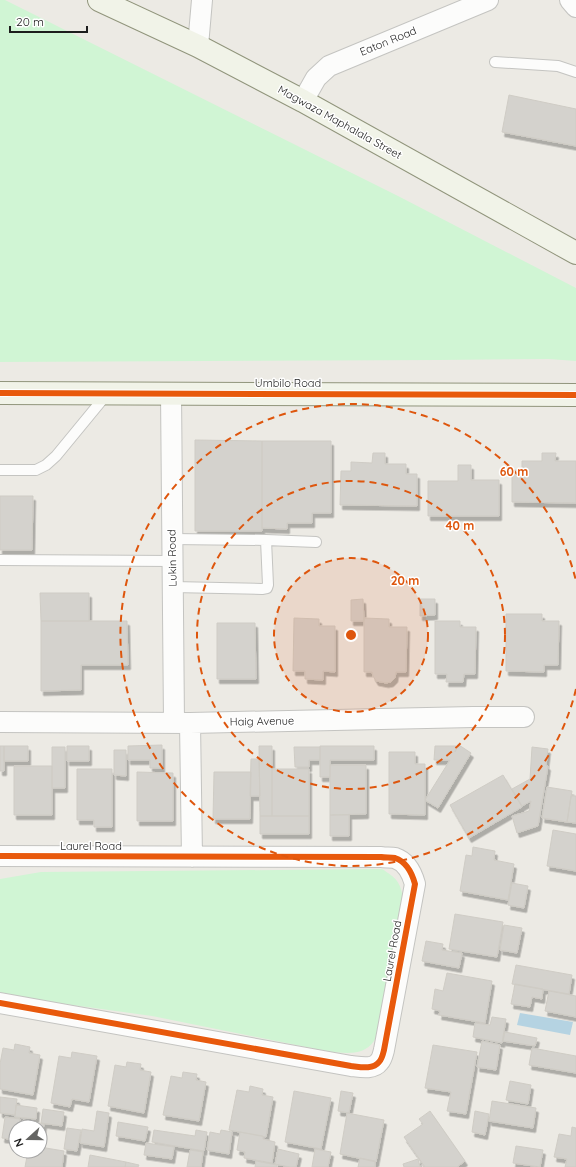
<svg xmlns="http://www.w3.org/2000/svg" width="576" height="1167" font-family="Quicksand,sans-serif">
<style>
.park{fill:#d0f5d4}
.water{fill:#b5d3e2}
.building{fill:#d4d2cd;stroke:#cfccc5;filter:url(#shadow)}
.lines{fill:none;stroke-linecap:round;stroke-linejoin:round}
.lane-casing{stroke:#c4c4c1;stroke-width:12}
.street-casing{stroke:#c4c4c1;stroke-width:22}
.secondary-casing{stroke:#91957c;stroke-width:24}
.lane{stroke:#fcfcfb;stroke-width:10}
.street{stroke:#fcfcfb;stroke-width:20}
.secondary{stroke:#f1f3e8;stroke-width:22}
.cycleway-casing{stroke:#fff;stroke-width:8}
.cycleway{stroke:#e8590c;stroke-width:6}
.ring{fill:none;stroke:#de560d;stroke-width:2;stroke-dasharray:7 5}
.labels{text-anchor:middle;stroke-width:3;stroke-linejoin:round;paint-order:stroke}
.street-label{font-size:11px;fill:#1d1d1d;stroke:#fff}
.centre{fill:#de560d;stroke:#fff;stroke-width:2}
.ring-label{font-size:12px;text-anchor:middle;font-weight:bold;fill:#de560d;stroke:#fff;stroke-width:3;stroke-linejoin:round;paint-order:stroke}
</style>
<defs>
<filter id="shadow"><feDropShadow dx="2.5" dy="4.5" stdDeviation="0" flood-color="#0004"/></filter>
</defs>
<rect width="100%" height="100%" fill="#eceae4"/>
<path class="park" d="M0,0H5L398,196L576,288V361L549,359L439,360L0,362Z
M382,869C396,878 400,881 403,898L378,1029C377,1033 376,1038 374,1041C364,1056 346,1053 331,1052L152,1016L0,995V879L41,872Z"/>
<path class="water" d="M520,1013L573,1022L570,1035L517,1025Z"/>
<path class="building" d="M509,95L576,109V146L502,132Z
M195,440L262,441V531H195Z
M262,441H331V513H312V523H287V529L262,528Z
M373,453H385V464H406V474H417V506L340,505L341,471H351V462L372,463Z
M542,453H556L555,461H576V503L512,502V470H522V461H542Z
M458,465H471V480H499V516H428V481H458Z
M0,496H33L32,550H0Z
M40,593H89V621H41Z
M363,599L364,621H351V600Z
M420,599H435V615L420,616Z
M506,614H542V621H559L558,665H544V672L506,671Z
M294,618L319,619V626H335V672L323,671V680L305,679V671H293Z
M364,618L389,619V627H407L406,672H396L395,678L391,682L386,683L376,681L373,676L372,672H364Z
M41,621H127L128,665H81V690L41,691Z
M435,621H460V627H476L475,674H464L463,682H446L447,674H435Z
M217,623H255L256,679H217Z
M162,745V768H150V760H128V746Z
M459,745L471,753L438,808L425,800L450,760H434L435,746H456L455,752Z
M0,746H4V771H0Z
M4,746H28V761H4Z
M67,746H89V761H67Z
M259,746H272V816H260Z
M320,746H374V760H330V777H320Z
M52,747H65V788H52Z
M294,747H320V760H309V767H295Z
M532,747L548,749L546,765L548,766L538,826L517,833L512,816L529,811L531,801L522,806L512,789L530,779Z
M114,750H126V776L114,775Z
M389,752H415V764H425V815L389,814Z
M251,759H259L260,796H250Z
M330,765H366V814L330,815Z
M14,766H52V815H14Z
M77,769H112V827H94V820H77Z
M272,769H309V816H272Z
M137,772L173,773V821H137Z
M214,772H251L250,819H213Z
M503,775L522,807L469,838L450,805Z
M547,787L572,791L567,822L542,818Z
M571,796H576V823L567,822Z
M330,815H349V836H330Z
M260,816H309V834H260Z
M553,830L576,834V871L547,866Z
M473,847L495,851L494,860L514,864L508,900L460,891L466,855L472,856Z
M512,883L528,886L524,908L508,905Z
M455,914L503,922L497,957L449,949Z
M504,925L522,928L517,953L500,950Z
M426,941L443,944L442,950L462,953L459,968L422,961Z
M516,965L572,975L569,994L512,984Z
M447,973L492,981L485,1023L439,1015L440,1011L432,1009L435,989L443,991Z
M515,984L543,989L542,999L532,997L530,1007L511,1004Z
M549,991L576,996V1017L545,1011Z
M492,1017L506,1019L502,1043L473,1037L475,1023L490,1025Z
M505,1032L537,1038L535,1046L503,1041Z
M482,1041L500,1045L496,1070L477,1067Z
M15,1044L30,1047L29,1053L40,1055L33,1095L0,1089V1064L3,1048L14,1050Z
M433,1045L477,1052L466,1114L447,1111L451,1092L425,1088Z
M532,1048L576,1056V1073L529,1065Z
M72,1052L97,1056L89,1102L72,1099L70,1107L51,1103L59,1056L71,1058Z
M127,1062L141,1064L140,1070L151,1072L144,1113L108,1106L115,1065L126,1067Z
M183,1072L197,1074L196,1080L206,1082L199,1121L163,1115L171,1076L182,1078Z
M510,1081L531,1085L528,1104L506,1100Z
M250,1086L263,1089L262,1095L273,1097L266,1137L229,1130L237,1090L249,1092Z
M294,1091L331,1098L321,1149L285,1142Z
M341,1091L353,1093L349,1113L338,1111Z
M0,1097L17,1099L15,1115L0,1113Z
M492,1101L536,1108L533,1128L489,1121Z
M16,1105L37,1108L36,1119L15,1117Z
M43,1109L64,1112L62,1126L41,1123Z
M97,1111L109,1113L104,1147L80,1143L82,1129L94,1131Z
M430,1111L465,1161L457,1167H425L404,1137L423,1124L419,1119Z
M475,1111L489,1114L485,1135L472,1132Z
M347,1113L384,1120L376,1162L340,1154Z
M5,1117L20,1119L19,1127H16V1140L2,1138Z
M23,1120L44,1124L42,1136H40V1127H22Z
M118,1122L148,1127L145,1141L116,1136Z
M572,1127L576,1128V1167H565L567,1159L554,1157L559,1134L571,1136Z
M67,1128L81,1130L77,1151L64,1149Z
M154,1130L195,1136L196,1130L207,1132L204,1151L152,1142Z
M221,1130L232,1132L229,1154L207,1150L210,1132L220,1134Z
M240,1132L263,1136V1139L275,1142L272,1163L244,1158L245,1152L237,1150Z
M146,1143L174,1147L172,1159L144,1155Z
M516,1146L543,1150L540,1167L513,1163Z
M40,1147L64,1151L62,1167H25L28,1151H40Z
M278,1149L299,1154L296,1167H290L275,1164Z
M315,1149L331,1152L328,1167H312Z
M190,1150L203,1152L201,1167H187Z
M90,1155L126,1162L125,1167H88Z
M360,1158L375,1161V1167H358Z
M418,1159L420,1167H404L403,1164Z
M256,1161L277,1165V1167H255Z
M126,1162L139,1165L138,1167H125Z"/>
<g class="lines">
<g class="lane-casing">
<path id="lane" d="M495,62L558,66L576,72
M0,470H36L46,465L56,456L107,394
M172,539L266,540L316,542
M0,560L173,561
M173,587L262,589L267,588L268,585L266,540"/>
</g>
<g class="street-casing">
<path id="street" d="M570,0L576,7
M198,46L202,0
M303,101L316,78L329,66L488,0
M171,393L174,722
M0,722L190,723L473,717H524
M190,723L192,857
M0,856L381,857C385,858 391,857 395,858C407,862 412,873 415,884L384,1050C383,1054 382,1059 379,1062C373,1070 360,1067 351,1066L0,1003"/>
</g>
<g class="secondary-casing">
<path id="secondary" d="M99,0L198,46L303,101L576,253
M0,393L576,395"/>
</g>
<use href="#lane" class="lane"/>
<use href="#street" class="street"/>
<use href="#secondary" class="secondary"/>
<g class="cycleway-casing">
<path id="cycleway" d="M0,393L576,395
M0,856L381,857C385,858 391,857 395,858C407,862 412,873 415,884L384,1050C383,1054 382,1059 379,1062C373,1070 360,1067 351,1066L0,1003"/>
</g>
<use href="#cycleway" class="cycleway"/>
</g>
<circle cx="351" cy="635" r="77" fill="#de560d" fill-opacity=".12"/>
<g class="ring">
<circle cx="351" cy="635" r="77"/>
<circle cx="351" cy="635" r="154"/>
<path d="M576 689A231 231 0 1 1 576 581"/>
</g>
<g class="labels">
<g class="street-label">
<text transform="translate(388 41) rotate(-22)" y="4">Eaton Road</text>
<text transform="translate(340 122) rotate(29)" y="4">Magwaza Maphalala Street</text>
<text x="288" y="387">Umbilo Road</text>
<text transform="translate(172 558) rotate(-91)" y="4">Lukin Road</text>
<text transform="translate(262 721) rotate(-1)" y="4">Haig Avenue</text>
<text x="91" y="850">Laurel Road</text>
<text transform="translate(392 951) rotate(-80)" y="4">Laurel Road</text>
</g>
</g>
<circle cx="351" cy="635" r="6" class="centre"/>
<g class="ring-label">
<text x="514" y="476">60 m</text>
<text x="460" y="530">40 m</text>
<text x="405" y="585">20 m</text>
</g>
<g transform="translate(28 1139) rotate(249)"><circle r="19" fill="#ffffff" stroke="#a5a5a5"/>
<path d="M0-3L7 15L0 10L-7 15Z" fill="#656563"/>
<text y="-6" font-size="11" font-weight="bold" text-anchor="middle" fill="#1d1d1d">N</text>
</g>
<path d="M10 26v6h77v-6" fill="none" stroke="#1d1d1d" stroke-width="2"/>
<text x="16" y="26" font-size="12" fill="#1d1d1d" stroke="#ffffff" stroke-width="3" paint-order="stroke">20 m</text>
</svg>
